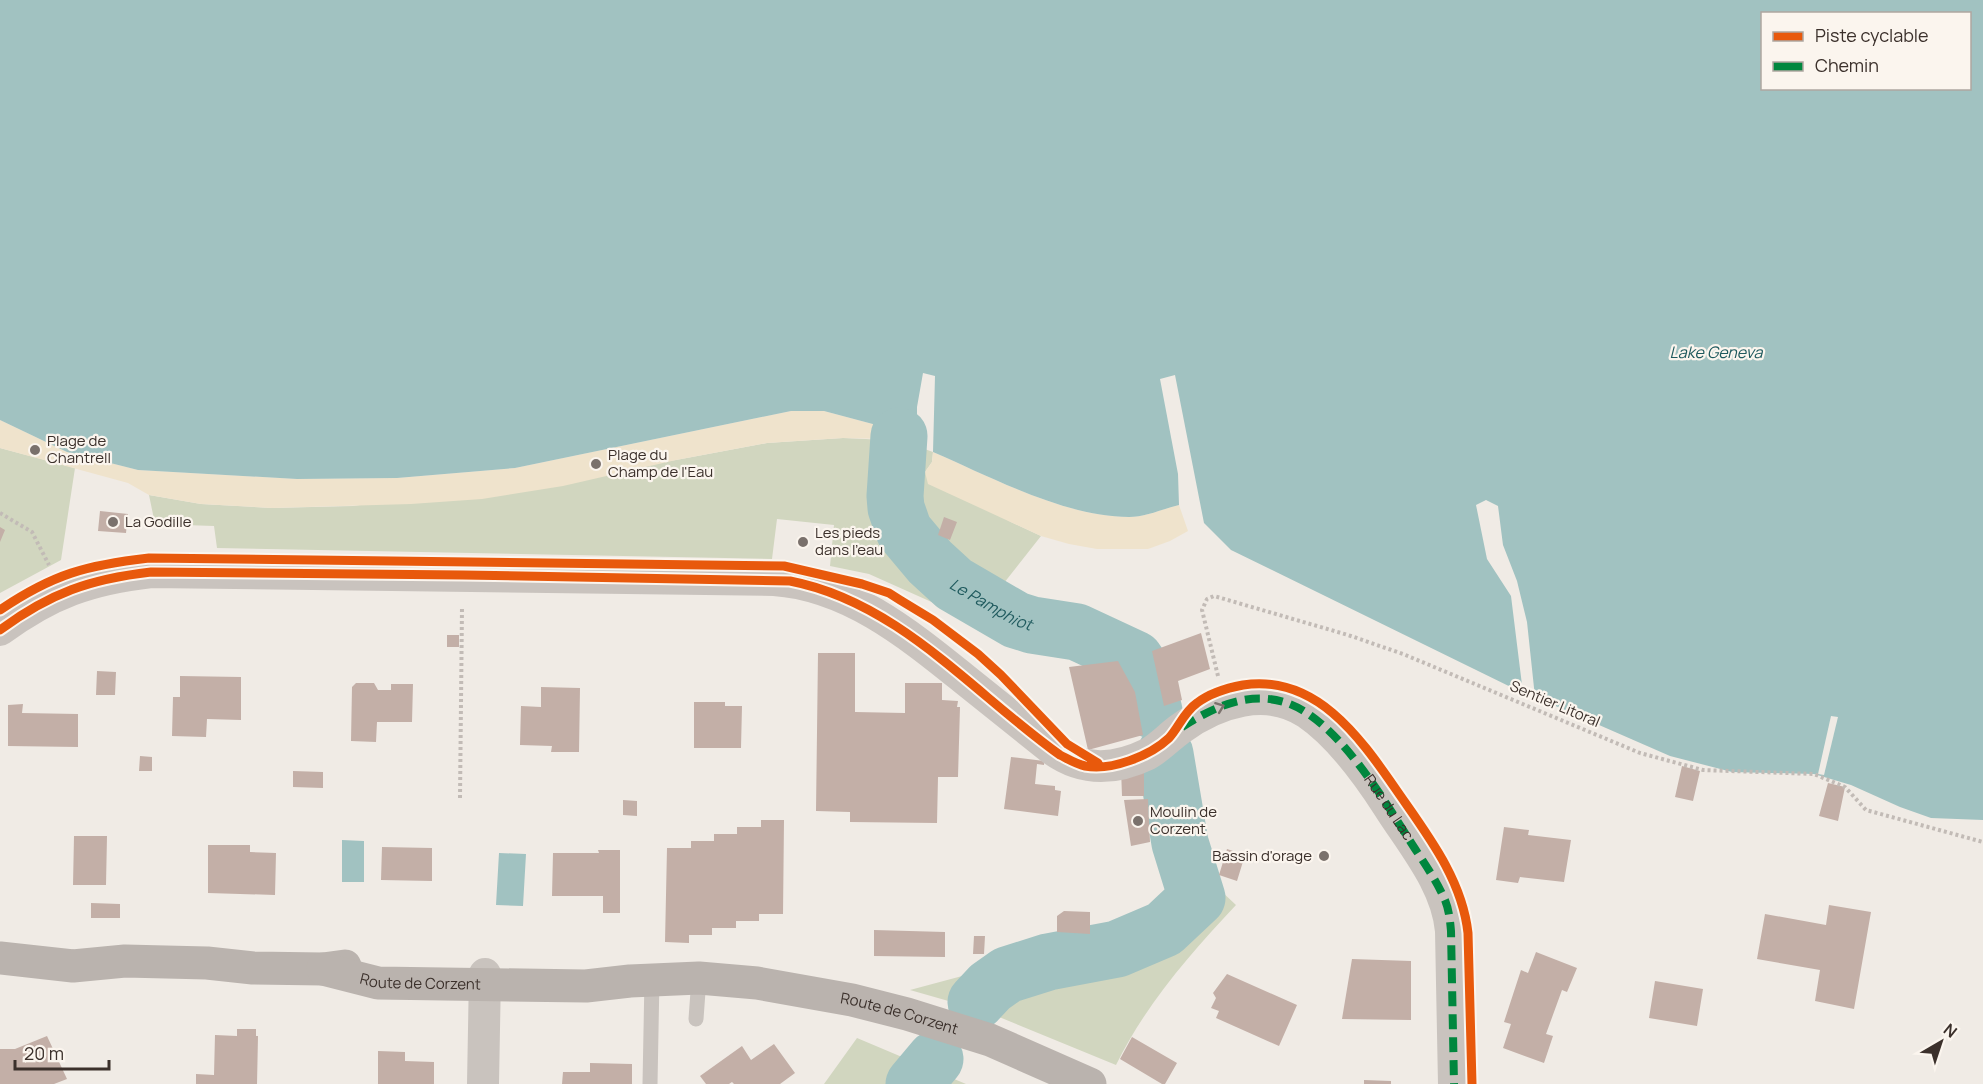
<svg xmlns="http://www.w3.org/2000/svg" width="1983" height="1084" font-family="Manrope,sans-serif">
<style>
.green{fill:#d1d6bf}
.sand{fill:#efe3cc}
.water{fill:#a1c2c1;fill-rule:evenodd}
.pier{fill:#f0ebe5}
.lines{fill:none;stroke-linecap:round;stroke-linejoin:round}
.river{stroke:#a1c2c1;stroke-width:57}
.building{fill:#c3afa7}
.path{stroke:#c2bbb6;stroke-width:4;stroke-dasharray:3 3;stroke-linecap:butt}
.lane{stroke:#c9c3be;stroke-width:15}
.street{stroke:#c9c3be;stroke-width:32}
.secondary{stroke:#bab3ae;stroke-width:33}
.quiet{stroke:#00873e;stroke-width:8;stroke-dasharray:15 8;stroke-linecap:butt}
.cycleway-casing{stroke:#fbf5ee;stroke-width:13}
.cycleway{stroke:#e8590c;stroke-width:9}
.oneway{stroke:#7b726d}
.poi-dot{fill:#7a716c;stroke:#fbf5ee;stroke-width:2}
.labels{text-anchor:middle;stroke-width:4.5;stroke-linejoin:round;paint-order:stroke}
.poi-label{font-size:15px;fill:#3b302b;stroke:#fbf5ee;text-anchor:start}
.street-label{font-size:15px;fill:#3b302b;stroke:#fbf5ee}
.water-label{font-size:16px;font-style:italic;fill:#1f5a5e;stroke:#fbf5ee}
</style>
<rect width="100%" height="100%" fill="#f0ebe5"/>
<path class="green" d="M843,438C874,439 903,440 933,452L932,462L925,472L1011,522L1041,536L974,621L869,574L830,566L834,525L777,519L772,559L217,548L214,526L155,524L149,495L201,504L272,508L353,506L676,460L767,443Z
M0,448L75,468L61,560L0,593Z
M1179,738L1204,875L1236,905C1190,954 1146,1004 1116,1065L987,1012L910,990L1100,939L1169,903L1148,759Z
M857,1038L966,1084H824Z"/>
<path class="sand" d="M791,411H824L884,427V439L843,438L767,443L676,460L563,486L482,499L411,504L272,508L201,504L149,495L128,483L0,448V420L67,452L138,470L297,479L397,478L515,468Z
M933,452C991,477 1065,517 1129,517C1145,517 1163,509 1179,505L1188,531L1170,541L1148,549H1097L1069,544L1041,536L928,484L925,472L932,462Z"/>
<path class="water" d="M0,0H1983V820L1931,818L1900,807L1851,785L1814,774L1732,772L1670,756L1535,697L1527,622L1517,581L1503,545L1498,506L1486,500L1476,505L1487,559L1511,596L1523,693L1231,550L1204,523L1175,375L1160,379L1178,474L1179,505C1163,509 1145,517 1129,517C1065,517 991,477 933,452L935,376L923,373L917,407V446L884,427L824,411H791L515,468L397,478L297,479L138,470L67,452L0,420ZM1762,14H1970V88H1762Z
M342,840L364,841V882H342Z
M499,853L526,854L523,906L496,905Z"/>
<path class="pier" d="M1831,716L1838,717L1824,775L1818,774Z"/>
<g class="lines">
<g class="river">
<path id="s1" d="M899,436L895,496L896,508L904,531L930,562L954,584L1016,620L1032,625L1077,632L1135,659L1143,671L1154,711"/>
<path d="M976,1002L990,987L1007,975L1048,962L1117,949L1164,929L1197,898L1180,843L1165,754"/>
<path d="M914,1084L935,1059"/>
</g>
</g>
<path class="building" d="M100,511L128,514L126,533L98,531Z
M944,517L957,522L950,540L938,535Z
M0,527L5,530L0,542Z
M1201,633L1210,669L1178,681L1182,700L1164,706L1152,651Z
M447,635H459V647H447Z
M818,653H855V712L905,713V683H942V700L958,701L957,707H960L958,777H938L937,823L850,822V812L816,811Z
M1118,661L1135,692L1143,735L1088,750L1069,667Z
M97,671L116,672L115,695H96Z
M180,676L241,677V720L207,719L206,737L172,736L173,697H180Z
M356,683H374L378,690H391V684H413L412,722H377L376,742L351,741L352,687Z
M541,687L580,688L579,752H551L552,746L520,745L521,706L541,707Z
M694,702H725V706H742L741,748H694Z
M23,704L22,713L78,714V747L8,746V705Z
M140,756L152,757V771H139Z
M1011,757L1044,761V765L1037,764L1035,784L1055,786V790L1061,791L1058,816L1004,809Z
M1144,766V796H1122L1121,769Z
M1682,766L1700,771L1693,801L1675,797Z
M293,771L323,772V788L293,787Z
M1828,783L1845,787L1838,821L1819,816Z
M1148,799L1150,842L1131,846L1124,800Z
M623,800L637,801V816L623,815Z
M761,820H784L783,914H759V921H736V928H712V935H689V943L665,942L667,848H691V841H714V834H737V827H761Z
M1504,827L1529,830L1528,835L1571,840L1564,882L1520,877L1518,883L1496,880Z
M74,836H107L106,885H73Z
M208,845H250V852L276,853L275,895L208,893Z
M382,847L432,848V881L381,880Z
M1227,849L1245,855L1237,881L1219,875Z
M598,850H620V913H603V896H552L553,853H599Z
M91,903L120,904V918H91Z
M1829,905L1871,912L1854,1009L1815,1001L1820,970L1757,959L1765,914L1826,925Z
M1064,911L1090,912V934L1057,932V916Z
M874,930L945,932V957L874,956Z
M974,936H985L984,954H973Z
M1536,952L1577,968L1567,992L1562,990L1546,1034L1553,1036L1544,1063L1503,1048L1511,1024L1504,1022L1521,970L1528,973Z
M1352,959L1411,961V1020L1342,1019Z
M1227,974L1297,1005L1279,1046L1216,1018L1219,1011L1211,1008L1216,998L1213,993Z
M1655,981L1703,989L1697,1026L1649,1018Z
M237,1029H256V1036H258L257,1084H196V1074L214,1075L215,1035L237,1036Z
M47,1036L67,1079L54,1084H0V1049H15Z
M1132,1037L1177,1063L1165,1084H1162L1120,1059Z
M774,1044L795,1073L780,1084H734L732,1082L729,1084H706L700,1076L742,1046L751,1060Z
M378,1051L405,1052V1061L434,1062V1084H378Z
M590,1063L632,1064V1084H562L563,1072H590Z
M1364,1080L1391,1081V1084H1364Z"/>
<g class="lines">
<path class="path" d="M0,513L32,532L49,565
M1218,676L1202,610L1207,599L1214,596L1348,635L1403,654L1640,753L1703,770L1814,774L1845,787L1866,810L1983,842
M460,798L462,607"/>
<path class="lane" d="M696,1019L699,978
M650,1084L652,978"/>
<g class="street">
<path id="s2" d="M0,630C50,593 90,579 151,572L774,580C848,585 907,633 963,678C993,702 1023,726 1053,750C1084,772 1115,770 1148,754C1160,747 1169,737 1180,729C1217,702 1267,686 1307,713C1338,734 1368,775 1388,806C1412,844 1447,884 1451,931L1454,1084"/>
<path d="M483,1084L485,974"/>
</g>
<g class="secondary">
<path d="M0,958L73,966L125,961L207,963L253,968L323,969L345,966"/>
<path id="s3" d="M323,969L378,983L586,986L630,981L699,978L757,983L852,1000L907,1014L990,1040L1090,1084"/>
</g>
<path class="quiet" d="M1182,727C1212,708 1247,691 1284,702C1335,717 1383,798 1410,841C1422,860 1436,879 1445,900C1449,910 1450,920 1451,931L1454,1084"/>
<g class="cycleway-casing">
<path id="cycleway" d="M0,610C53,574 87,565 149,558L784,566L862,584L889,593L900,600L933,620L978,654L1001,675L1067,744L1098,763
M0,630C50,593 90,579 151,572L463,575L790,581C899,602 974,694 1060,755C1068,759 1076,764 1085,766C1111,771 1150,756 1169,738C1179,727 1184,712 1197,703C1210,693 1227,688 1243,685C1315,674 1359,736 1395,788C1426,833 1462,878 1468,933L1472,1084"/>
</g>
<use href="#cycleway" class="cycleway"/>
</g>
<defs><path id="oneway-chevron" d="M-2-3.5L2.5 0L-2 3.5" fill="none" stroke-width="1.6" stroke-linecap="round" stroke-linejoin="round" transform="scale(1.5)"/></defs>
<use class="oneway" href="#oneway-chevron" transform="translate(1220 707) rotate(-21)"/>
<g class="poi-dot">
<circle cx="35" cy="450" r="6"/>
<circle cx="596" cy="464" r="6"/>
<circle cx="113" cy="522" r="6"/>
<circle cx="803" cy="542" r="6"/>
<circle cx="1138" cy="821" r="6"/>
<circle cx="1324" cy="856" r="6"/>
</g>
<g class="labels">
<g class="poi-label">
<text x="47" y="446">Plage de<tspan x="47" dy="17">Chantrell</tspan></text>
<text x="608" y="460">Plage du<tspan x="608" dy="17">Champ de l'Eau</tspan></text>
<text x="125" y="527">La Godille</text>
<text x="815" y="538">Les pieds<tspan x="815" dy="17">dans l'eau</tspan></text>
<text x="1150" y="817">Moulin de<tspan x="1150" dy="17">Corzent</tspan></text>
<text x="1312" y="861" text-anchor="end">Bassin d'orage</text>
</g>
<g class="street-label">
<text transform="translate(1555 704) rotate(23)" y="5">Sentier Litoral</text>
<text dy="5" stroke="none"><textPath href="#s2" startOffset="1522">Rue du Lac</textPath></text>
<text dy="5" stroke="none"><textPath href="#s3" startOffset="99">Route de Corzent</textPath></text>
<text dy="5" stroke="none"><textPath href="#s3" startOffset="582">Route de Corzent</textPath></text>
</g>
<g class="water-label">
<text x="1716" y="358">Lake Geneva</text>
<text dy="6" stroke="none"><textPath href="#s1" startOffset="212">Le Pamphiot</textPath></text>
</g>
</g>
<rect x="1761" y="12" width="210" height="78" fill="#fbf5ee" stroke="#aea6a0" stroke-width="1.5"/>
<rect x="1773" y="32" width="30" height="9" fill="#e8590c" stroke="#aea6a0" stroke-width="1.5"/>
<text x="1815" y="42" font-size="18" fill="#3b302b">Piste cyclable</text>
<rect x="1773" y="62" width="30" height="9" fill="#00873e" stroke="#aea6a0" stroke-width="1.5"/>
<text x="1815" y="72" font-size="18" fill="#3b302b">Chemin</text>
<g transform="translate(1941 1042) rotate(39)" stroke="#fbf5ee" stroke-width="4.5" paint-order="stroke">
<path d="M0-4.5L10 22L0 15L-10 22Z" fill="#3b302b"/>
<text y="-9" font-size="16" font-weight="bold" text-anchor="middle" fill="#3b302b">N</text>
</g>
<path d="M15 1060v9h94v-9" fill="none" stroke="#3b302b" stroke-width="3"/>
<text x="24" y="1060" font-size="18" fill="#3b302b" stroke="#fbf5ee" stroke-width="4.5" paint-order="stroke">20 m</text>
</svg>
